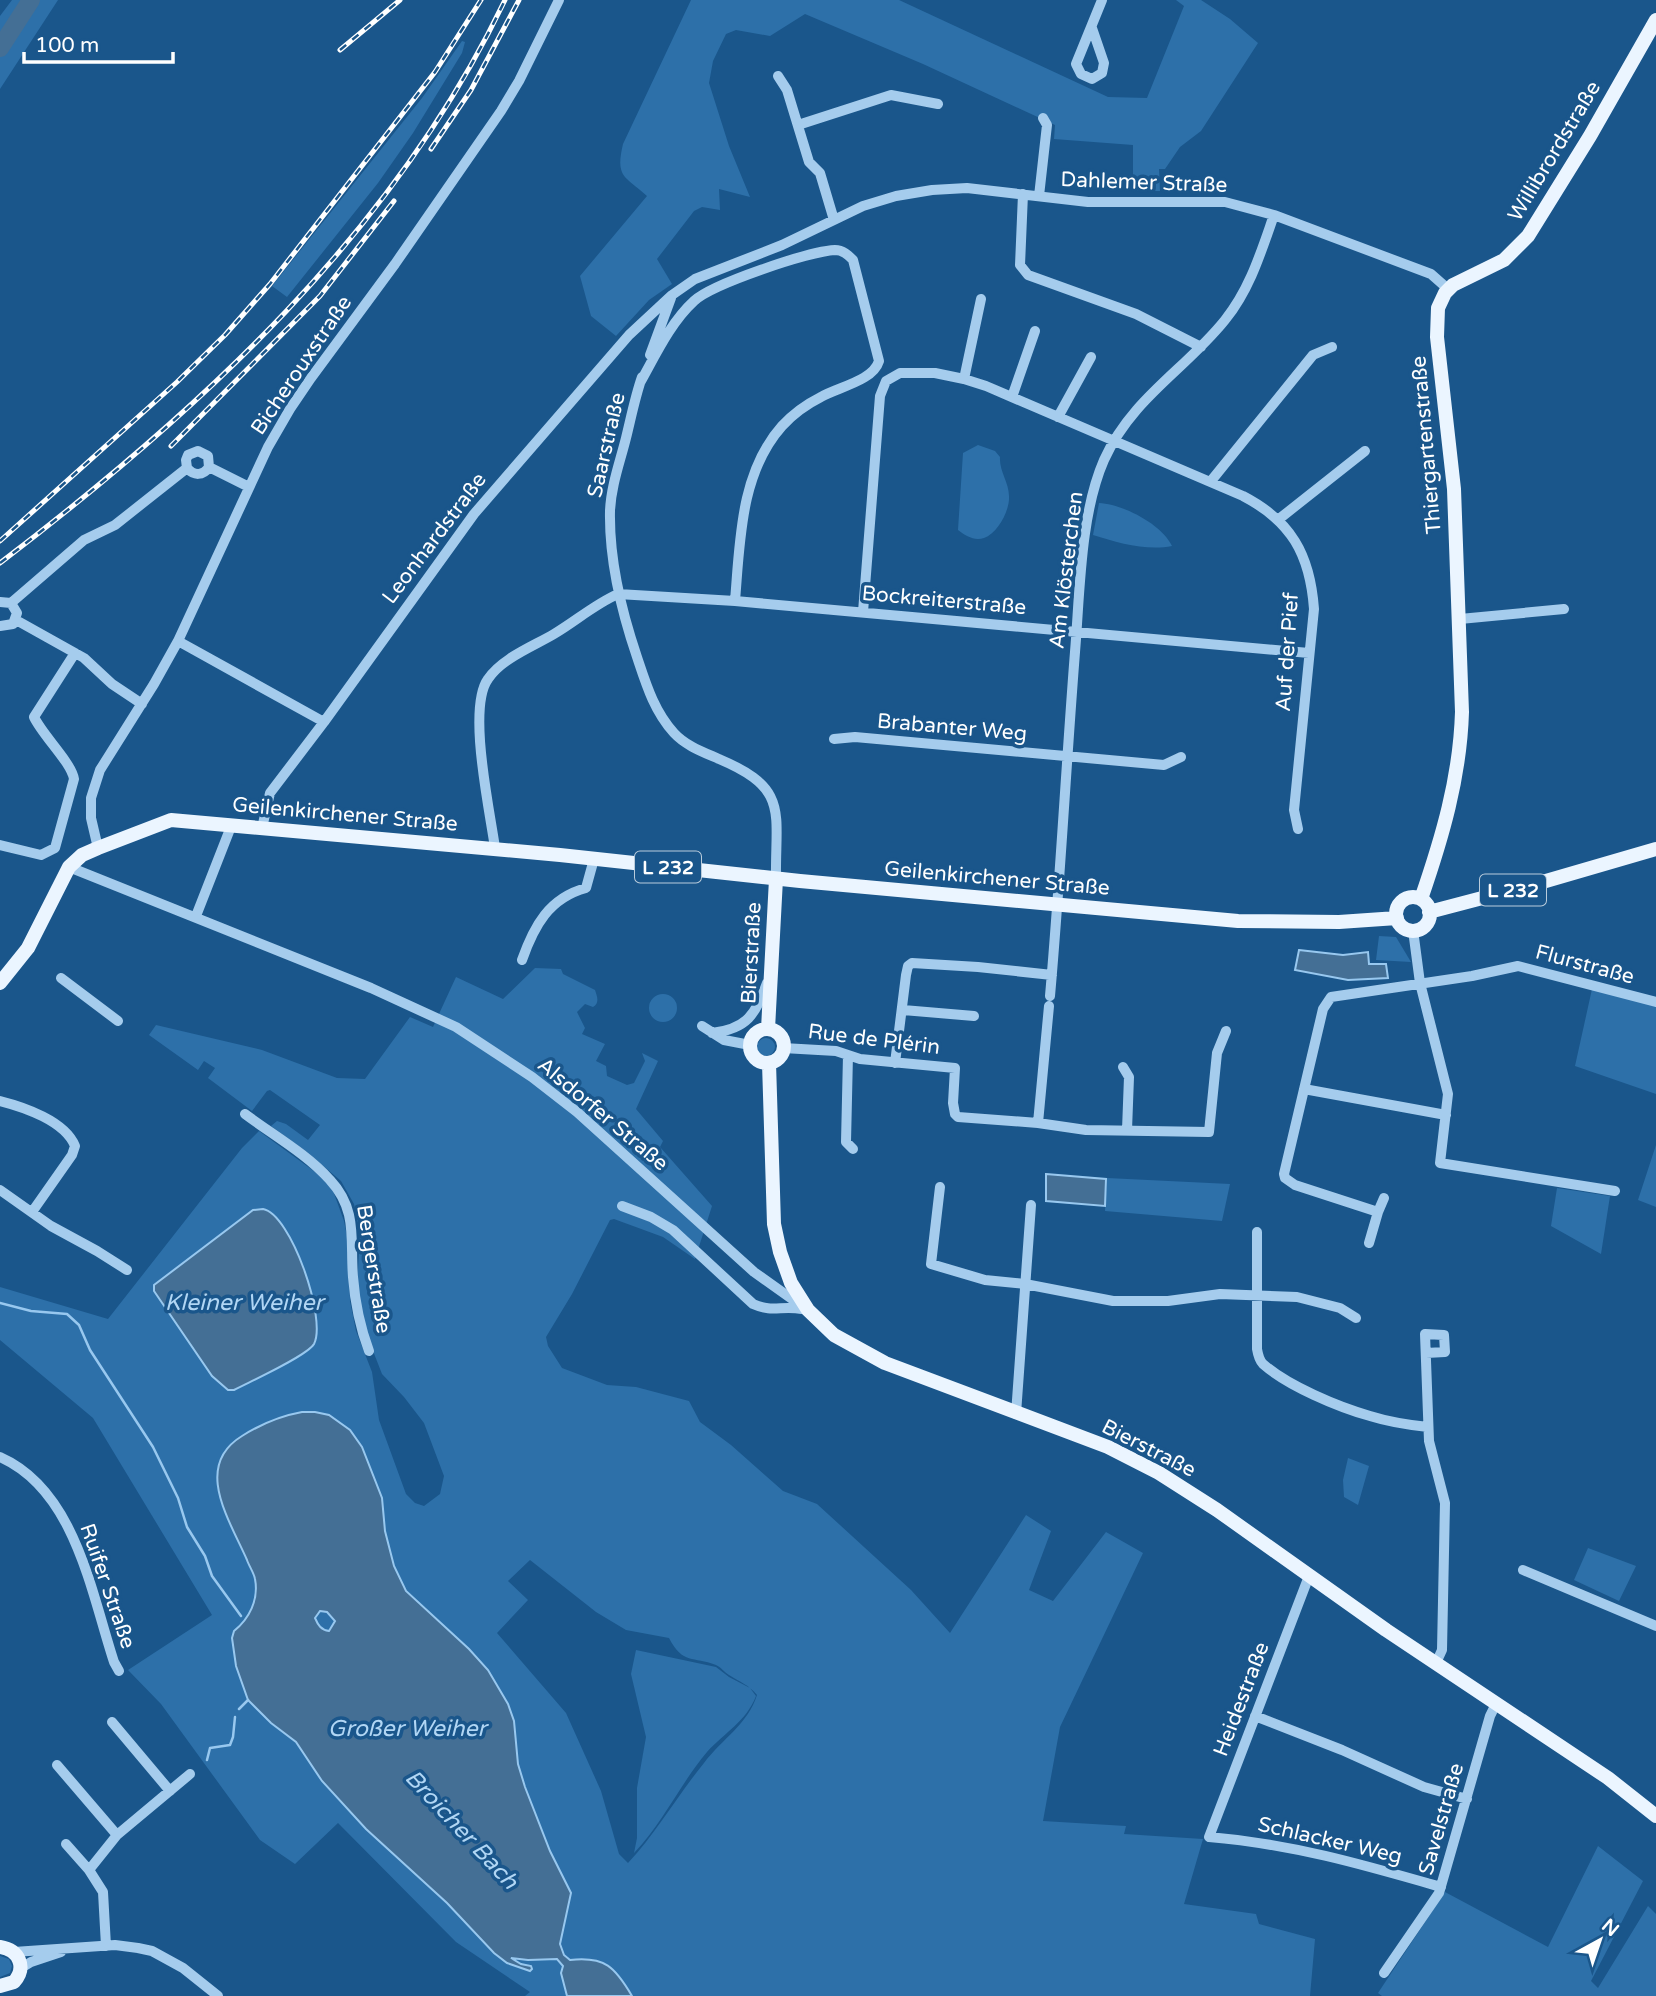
<svg xmlns="http://www.w3.org/2000/svg" width="1656" height="1996" font-family="'Varela Round',sans-serif">
<style>
.green{fill:#2d70a9;fill-rule:evenodd}
.water{fill:#446f95;stroke:#98c8ef;stroke-width:2;fill-rule:evenodd}
.lines{fill:none;stroke-linecap:round;stroke-linejoin:round}
.stream{stroke:#98c8ef;stroke-width:2.5}
.river{stroke:#446f95;stroke-width:18}
.minor{stroke:#a5cced;stroke-width:10}
.major{stroke:#ebf5ff;stroke-width:14}
.rail-casing{stroke:#fff;stroke-width:5}
.rail{stroke:#1a568b;stroke-width:2.5;stroke-dasharray:8;stroke-linecap:butt}
.labels{text-anchor:middle;stroke-width:7;stroke-linejoin:round;paint-order:stroke}
.shield{fill:#1a568b;stroke:#baccdc;stroke-width:2}
.shield-label{font-size:19px;font-weight:bold;fill:#fff}
.street-label{font-size:21px;fill:#fff;stroke:#1a568b}
.water-label{font-size:23px;font-style:italic;fill:#b1d6f4;stroke:#1a568b}
</style>
<rect width="100%" height="100%" fill="#1a568b"/>
<path class="green" d="M12,0H58L0,89V16Z
M691,0H899L1108,97L1147,98L1184,6L1176,0H1201L1230,19L1258,43L1201,131L1180,147L1165,169H1159L1160,191H1133V145L1054,139L1055,125L923,64L805,14L770,36L736,30L726,34L713,61L709,83L729,146L750,197L719,189L720,210L702,207L694,211L657,259L672,284L649,300L616,336L591,316L580,276L647,196C625,176 615,178 623,144Z
M462,41L465,42L462,53L413,133L378,183L287,297L272,286L422,98Z
M978,445L995,451L1000,457C999,471 1009,482 1009,496C1010,510 998,533 984,538C974,541 966,536 958,530L963,453Z
M1099,503C1122,504 1162,524 1172,546C1147,551 1118,543 1093,535Z
M1379,936L1396,937L1411,962L1376,960Z
M535,968L561,969L563,974L595,990C597,996 600,1003 593,1007L585,1004L577,1012L585,1028L582,1034L605,1044L596,1061L606,1066L607,1076L627,1085L634,1083L645,1061L642,1053L658,1061L636,1109L663,1141L660,1147L712,1206L695,1259L663,1237L614,1219L610,1220L572,1294L546,1337L548,1346L562,1368L607,1385L636,1387L689,1401L700,1422L731,1445L783,1491L817,1504L911,1590L950,1633L1026,1515L1051,1531L1029,1590L1053,1601L1106,1532L1143,1553L1060,1727L1043,1821L1126,1826L1124,1834L1203,1839L1184,1904L1256,1914L1259,1924L1315,1939L1310,1996H525L530,1992L456,1942L338,1823L295,1864L260,1840L161,1704L128,1670L212,1615L93,1418L0,1340V1287L108,1319L242,1148L259,1131L322,1177L332,1188L344,1221L349,1246L350,1301L356,1331L372,1372L379,1420L406,1494L415,1503L424,1506L440,1494L444,1476L424,1423L404,1397L382,1374L366,1333L357,1287L360,1234L354,1204L341,1181L307,1152L271,1126L277,1121L286,1124L308,1140L320,1125L270,1090L267,1091L252,1111L208,1078L215,1068L204,1061L198,1070L149,1035L156,1025L262,1050L337,1078L365,1079L410,1017L433,1027L456,977L503,999ZM530,1560L596,1612L626,1630L669,1638C683,1665 693,1656 716,1665C721,1667 724,1672 729,1675C740,1682 749,1685 757,1695C748,1724 722,1739 704,1763C677,1796 657,1832 628,1863L619,1854L601,1791L566,1713L497,1633L528,1600L508,1581Z
M1592,989L1656,1006V1094L1575,1066Z
M649 1008a14 14 0 1 1 28 0a14 14 0 1 1-28 0Z
M757 1047a9 9 0 1 1 18 0a9 9 0 1 1-18 0Z
M1656,1145V1207L1638,1200Z
M1107,1178L1230,1184L1222,1221L1105,1211Z
M1557,1188L1610,1196L1601,1254L1551,1226Z
M1348,1458L1369,1466L1358,1505L1344,1497L1343,1480Z
M1588,1548L1636,1566L1619,1601L1574,1580Z
M636,1650L716,1667L729,1677L750,1688L756,1696C746,1722 725,1732 707,1752C680,1784 663,1823 634,1853L637,1838V1788L646,1737L631,1674Z
M1598,1846L1643,1881L1591,1981L1598,1988L1648,1906L1656,1914V1996H1382L1378,1993L1445,1892L1548,1947Z
M0,1956L9,1959L12,1966L10,1973L0,1977Z"/>
<path class="water" d="M1299,950L1343,955L1368,952L1369,964H1386L1388,978L1348,980L1295,970Z
M1046,1174L1106,1179L1105,1206L1046,1201Z
M263,1209C291,1214 327,1319 314,1344C307,1356 249,1382 234,1390H228L212,1376L154,1291V1285L253,1210Z
M302,1412H315L329,1415L350,1430L362,1447L382,1498L385,1531L394,1566L406,1591L469,1649L488,1670L508,1704L514,1721L518,1764L525,1787L550,1851L571,1893L560,1944L564,1955L570,1960C605,1956 615,1967 632,1996H567L561,1973L563,1966L557,1959L528,1960L511,1958L521,1964L531,1966L532,1969L530,1971L507,1963L494,1953L447,1903L366,1829L322,1781L296,1742L271,1723L248,1700L236,1666L232,1638L234,1631C249,1619 259,1600 255,1579C254,1573 249,1566 247,1560C229,1519 193,1466 242,1436C261,1424 280,1416 302,1412ZM320,1611L327,1612L335,1621L329,1631C321,1630 318,1625 315,1618Z"/>
<g class="lines">
<path class="stream" d="M0,1303L31,1311L67,1314L79,1325L90,1350L153,1447L178,1498L187,1527L205,1556L212,1576L241,1616
M239,1709L248,1700
M207,1760L210,1748L230,1745L233,1737L235,1717"/>
<path class="river" d="M0,48L31,0"/>
<path class="minor" d="M1092,28L1104,63L1102,73L1092,79L1081,74L1076,64L1102,0
M778,76L787,90L809,162L820,173L834,220
M798,125L891,95L938,104
M1023,194L1020,265L1028,275L1136,314L1201,347
M1039,196L1047,125L1043,118
M650,355L671,298
M642,377C635,397 631,418 626,438C620,462 611,486 610,511C609,561 621,610 637,657C646,684 654,711 674,733C686,746 703,752 719,759C790,789 775,812 776,879
M964,379L981,299
M641,381C656,354 671,322 694,301C712,284 810,251 835,250C843,250 848,255 853,260L879,361C873,381 838,387 821,397C807,404 793,414 782,426C740,473 740,542 735,601
M1012,397L1035,331
M1058,417L1091,357
M209,467L249,487
M187,468L186,460L188,455L198,451L208,456L209,467
M187,468C194,476 203,476 209,467
M1211,481L1313,355L1332,347
M1279,519L1365,451
M0,602L11,603L17,613L13,624L0,626
M11,603L84,540L115,525L187,468
M863,612L880,396L886,381L900,373H935L964,379L986,386L1243,496C1291,521 1310,554 1314,609L1294,810L1298,829
M1460,619L1564,609
M16,620L84,658L112,684L142,704
M178,641L324,722
M834,739L855,737L1164,765L1181,757
M262,828L270,793L324,722L474,514L629,335L672,295L695,279L782,245L863,206L896,196L932,190L967,188L1088,202H1225L1274,215L1431,274L1448,289
M0,845L41,855L55,848L74,779C71,762 43,736 34,717L75,653
M98,848L91,818V798L100,770L154,684L178,641L268,447L290,409L311,378L395,264L501,111L519,81L559,0
M495,848C490,811 467,708 488,679C502,658 534,646 554,634C576,621 595,604 618,594L735,601L1309,653
M69,867L371,988L456,1027L532,1077L577,1112L754,1272L806,1309
M196,916L232,824
M1413,930L1420,983L1448,1094L1440,1163L1615,1191
M522,960C534,926 549,898 586,888L594,859
M61,978L118,1021
M1050,996C1060,882 1066,767 1075,652C1080,592 1080,515 1104,460C1132,398 1185,370 1225,320C1250,289 1261,252 1274,215
M903,1010L974,1016
M702,1026L724,1040L750,1045
M712,1033C747,1029 756,1014 767,983
M783,1048L836,1051L860,1059L955,1068L953,1103L955,1114L958,1117L1038,1123L1086,1130L1209,1132L1217,1053L1226,1031
M848,1055L846,1142L853,1149
M895,1063L906,975L908,966L912,963L978,967L1052,975
M1123,1067L1129,1077L1127,1130
M1304,1089L1446,1115
M0,1101C24,1107 65,1121 75,1146L72,1155L32,1212
M245,1114C273,1135 307,1154 330,1180C358,1210 350,1240 353,1277C355,1303 360,1327 369,1351
M1038,1123L1049,1006
M940,1187L931,1264L985,1280L1025,1284L1113,1301H1168L1220,1294L1297,1297L1340,1308L1356,1318
M0,1190L51,1226L97,1251L127,1270
M622,1206L651,1217L673,1230L753,1304C773,1313 781,1305 802,1309
M1378,1212L1384,1198
M1257,1232V1349C1258,1355 1259,1360 1263,1364C1288,1386 1338,1407 1370,1416C1389,1422 1409,1425 1428,1427
M1369,1243L1378,1212L1295,1185L1285,1178L1284,1174L1323,1009L1331,997L1472,976L1518,966L1656,1002
M1426,1353L1445,1352L1444,1335L1425,1334L1429,1441L1445,1503L1442,1650L1436,1663
M1016,1414L1031,1205
M0,1457C75,1490 91,1592 114,1662L119,1671
M1523,1570L1656,1626
M1309,1576L1209,1837C1292,1844 1361,1864 1441,1887
M1255,1716L1342,1750L1424,1787L1467,1799
M112,1722L170,1791
M57,1765L117,1835
M66,1844L89,1870L103,1892L106,1946
M89,1870L117,1835L190,1774
M14,1952L115,1945L138,1948L152,1951L183,1968L218,1996
M21,1968L31,1962L61,1952
M1384,1973L1439,1893L1490,1716L1496,1704"/>
<path class="major" d="M1396 914a17 17 0 1 1 34 0a17 17 0 1 1-34 0Z
M1421,899C1442,838 1460,778 1462,712L1454,489L1437,337L1438,308L1445,293L1453,285L1504,260L1528,236L1590,136L1656,20
M1429,912L1539,883L1656,849
M0,983L28,948L69,867L82,855L98,848L171,820L560,855L800,881L1238,921L1339,922L1397,918
M768,1029L776,879
M750 1046a17 17 0 1 1 34 0a17 17 0 1 1-34 0Z
M769,1063L774,1224L780,1252L791,1283L808,1310L834,1335L885,1363L1108,1447L1159,1473L1217,1510L1386,1630L1608,1778L1656,1816
M0,1947C19,1950 27,1967 14,1982L0,1986"/>
<g class="rail-casing">
<path id="rail" d="M340,50L400,0
M431,149L471,90L519,0
M171,446L320,296L394,201
M0,541L177,382L225,335L270,284L435,72L481,0
M0,563C202,409 394,232 505,0"/>
</g>
<use href="#rail" class="rail"/>
</g>
<g class="labels">
<g class="shield">
<rect x="635" y="851.5" width="66" height="31" rx="5"/>
<rect x="1480" y="874.5" width="66" height="31" rx="5"/>
</g>
<g class="shield-label">
<text x="668" y="874">L 232</text>
<text x="1513" y="897">L 232</text>
</g>
<g class="street-label">
<text transform="translate(1554 151) rotate(-59)" y="7">Willibrordstraße</text>
<text transform="translate(1144 182) rotate(2)" y="7">Dahlemer Straße</text>
<text transform="translate(301 365) rotate(-56)" y="7">Bicherouxstraße</text>
<text transform="translate(606 445) rotate(-77)" y="7">Saarstraße</text>
<text transform="translate(1426 445) rotate(-95)" y="7">Thiergartenstraße</text>
<text transform="translate(434 538) rotate(-53)" y="7">Leonhardstraße</text>
<text transform="translate(1066 570) rotate(-83)" y="7">Am Klösterchen</text>
<text transform="translate(944 600) rotate(5)" y="7">Bockreiterstraße</text>
<text transform="translate(1287 652) rotate(-86)" y="7">Auf der Pief</text>
<text transform="translate(952 727) rotate(5)" y="7">Brabanter Weg</text>
<text transform="translate(345 814) rotate(5)" y="7">Geilenkirchener Straße</text>
<text transform="translate(997 878) rotate(5)" y="7">Geilenkirchener Straße</text>
<text transform="translate(751 953) rotate(-87)" y="7">Bierstraße</text>
<text transform="translate(1585 964) rotate(15)" y="7">Flurstraße</text>
<text transform="translate(874 1039) rotate(7)" y="7">Rue de Plérin</text>
<text transform="translate(603 1114) rotate(40)" y="7">Alsdorfer Straße</text>
<text transform="translate(374 1269) rotate(81)" y="7">Bergerstraße</text>
<text transform="translate(1149 1448) rotate(27)" y="7">Bierstraße</text>
<text transform="translate(108 1586) rotate(71)" y="7">Ruifer Straße</text>
<text transform="translate(1241 1699) rotate(-69)" y="7">Heidestraße</text>
<text transform="translate(1441 1819) rotate(-74)" y="7">Savelstraße</text>
<text transform="translate(1330 1840) rotate(13)" y="7">Schlacker Weg</text>
</g>
<g class="water-label">
<text x="244" y="1310">Kleiner Weiher</text>
<text x="407" y="1736">Großer Weiher</text>
<text transform="translate(462 1829) rotate(47)" y="8">Broicher Bach</text>
</g>
</g>
<g transform="translate(1600 1940) rotate(40)" stroke="#1a568b" stroke-width="5" paint-order="stroke">
<path d="M0-5L12 26L0 18L-12 26Z" fill="#ffffff"/>
<text y="-10" font-size="19" font-weight="bold" text-anchor="middle" fill="#ffffff">N</text>
</g>
<path d="M24 52v10h149v-10" fill="none" stroke="#ffffff" stroke-width="3.5"/>
<text x="35" y="52" font-size="21" fill="#ffffff" stroke="#1a568b" stroke-width="5" paint-order="stroke">100 m</text>
</svg>
